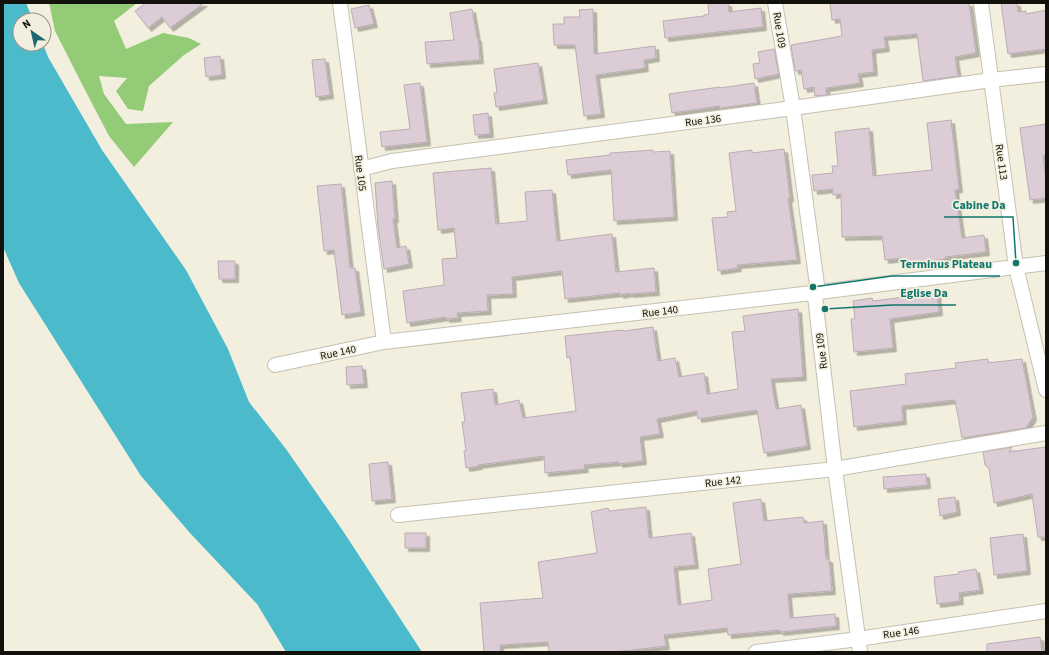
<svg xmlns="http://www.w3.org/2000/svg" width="1049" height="655" font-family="'Source Sans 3',sans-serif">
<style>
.forest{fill:#94cb76}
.water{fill:#4bbbcb}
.building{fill:#dcccd6;stroke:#bbacb5;filter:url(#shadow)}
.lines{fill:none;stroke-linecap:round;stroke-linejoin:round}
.street-casing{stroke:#c4c0b1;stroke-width:16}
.street{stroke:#fff;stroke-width:14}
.labels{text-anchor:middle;stroke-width:3.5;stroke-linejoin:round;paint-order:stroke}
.street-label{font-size:11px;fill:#13110c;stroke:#f3efde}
.leader{fill:none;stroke:#0f766e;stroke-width:1.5}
.callout-dot{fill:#0f766e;stroke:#f3efde;stroke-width:1.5}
.callout-label{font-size:12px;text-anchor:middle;font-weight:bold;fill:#0f766e;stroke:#f3efde;stroke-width:3.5;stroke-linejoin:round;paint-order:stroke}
</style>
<defs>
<filter id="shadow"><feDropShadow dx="3.5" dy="3.5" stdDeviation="0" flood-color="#0004"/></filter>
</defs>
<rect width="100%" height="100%" fill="#f3efde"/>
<path class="forest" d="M49,3H137L114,21L126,49L163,33L189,38L201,44L184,55L149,86L143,111L128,109L116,91L127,78L99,76L104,94L126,124L173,122L134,167L109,136L84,88L55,31Z"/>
<path class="water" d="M3,3H26L33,20H20V44H43L48,57L102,150L186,270L228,349L249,402L286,449L343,531L422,652H286L257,604L190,533L141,476L19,283L3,247Z"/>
<path class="building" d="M146,3H204L170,28L162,17L148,28L135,11Z
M708,3H728L729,12L761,8L763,27L665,38L663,21L704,16V15L709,14Z
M830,3H969L976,53L955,57L958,76L923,81L917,34L884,37L886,48L872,50L874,72L858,74L860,83L826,88L827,95L815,96L814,87L804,89L801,70L795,71L791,45L842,36L840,19L832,20Z
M1001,3H1017L1018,12L1026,11V14L1046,10V49L1008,54Z
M369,5L374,24L355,28L351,9Z
M472,9L477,38H478L480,60L427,64L425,42L454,40L450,13Z
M593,9L594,54L655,46L656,58L644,60L645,68L596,75L601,114L584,116L575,45H554L553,24H564V17H580L579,10Z
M774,49L779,74L755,79L753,64L760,63L758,52Z
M220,56L222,75L206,77L204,58Z
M325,59L330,95L316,97L312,60Z
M538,63L544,100L496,107L494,93H497L494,69Z
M420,83L427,142L382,147L380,132L410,129L404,85Z
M754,83L757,103L720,108L719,106L672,113L669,94L720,87V88Z
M488,113L490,134L475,135L473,115Z
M951,120L959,189L955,190L962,238L984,235L986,252L945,257V259L902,265L901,258L885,260L882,236L842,237L841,194L833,195V189L814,191L812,175L833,173L832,166H838L835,132L869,128L873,176L932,170L927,123Z
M1046,124V155L1043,156L1046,180V198L1030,200L1020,128Z
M784,149L790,198L788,199L797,260L737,265L738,268L718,271L712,218L728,217L727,212L736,211L729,153L752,150V153Z
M653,150V152L670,151L674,217L614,221L611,170L568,175L566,160L610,155V153Z
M491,168L496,224L527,221L525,192L552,190L557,241L612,234L616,272L654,268L656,292L630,294V293L620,295V293L565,299L562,271L512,277L513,294L487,295L488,311L457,313L458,318L446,319V317L407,323L403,291L444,285L442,259L457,258L454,228L438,230L433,173Z
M392,181L395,219H393L397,248L406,246L409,264L384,269L378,226L375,183Z
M341,184L350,268H355L361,312L342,315L334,250L324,251L317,186Z
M218,261H235V279H219Z
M937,293L939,312L890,319L893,348L854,352L851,319H855L853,301L872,298L873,301Z
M798,309L803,377L771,379L776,409L801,405L807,446L764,453L757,410L698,419L697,411L657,419L660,434L640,437L643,461L619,464V462L584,465L585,469L545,473L544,456L478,465L479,466L466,468L464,451H466L462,422H465L461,393L493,389L495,405L519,400L523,418L576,411L570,357L567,358L565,336L623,330L624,331L653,327L658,361L675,358L679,377L704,373L707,394L738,389L732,332L745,331L743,316Z
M988,359V363L1022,359L1033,417L1026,428L962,438L955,400L902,406L903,421L854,427L850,391L906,384L905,374L956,368L955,363Z
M362,366L364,384L347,385L346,367Z
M1012,447L1009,452L1046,447V537H1038L1032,494L994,503L989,468L985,465L983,452Z
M388,462L392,499L372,501L369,464Z
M926,474L927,485L884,489L883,477Z
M955,497L957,512L940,516L938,499Z
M761,499L764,521L803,517L804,523L823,521L826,559H829L832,591L788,594L790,618L835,614L836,626L780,632V630L728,635L727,628L664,635L666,646L615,652H549L548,642L500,645V652H484L480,603L543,598L538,562L597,553L591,512L608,508L609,511L646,507L649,538L691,533L695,565L674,567L678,605L712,600L708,569L741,564L733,503Z
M405,533H426V548H405Z
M1023,534L1027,571L994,575L990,538Z
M976,569L980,590L959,593L960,601L937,604L934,577L959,574L958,572Z
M1040,637L1042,652H987V644Z"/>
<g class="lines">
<g class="street-casing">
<path id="street" d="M340,3L384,342
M775,3L793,108L818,292L815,297L835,469L860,652
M981,3L1016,267L1046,390
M361,169L392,161L793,108L991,80L1046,74
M275,365L384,342L812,293L1046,263
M398,515L835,469L1046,433
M756,652L858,639L1046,611"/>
</g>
<use href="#street" class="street"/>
</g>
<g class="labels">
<g class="street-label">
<text transform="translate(780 30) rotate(81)" y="4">Rue 109</text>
<text transform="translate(703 120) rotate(-7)" y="4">Rue 136</text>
<text transform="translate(1002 162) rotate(82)" y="4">Rue 113</text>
<text transform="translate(361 173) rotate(83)" y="4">Rue 105</text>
<text transform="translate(660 311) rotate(-7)" y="4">Rue 140</text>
<text transform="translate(821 351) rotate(-97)" y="4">Rue 109</text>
<text transform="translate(338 352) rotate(-12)" y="4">Rue 140</text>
<text transform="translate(723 481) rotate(-6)" y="4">Rue 142</text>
<text transform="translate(901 632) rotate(-8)" y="4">Rue 146</text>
</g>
</g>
<path class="leader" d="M1016 263L1013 217H944M813 287L892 276H1000M825 309L892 305H956"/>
<g class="callout-dot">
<circle cx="1016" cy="263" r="4"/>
<circle cx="813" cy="287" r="4"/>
<circle cx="825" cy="309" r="4"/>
</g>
<g class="callout-label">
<text x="979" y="209">Cabine Da</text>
<text x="946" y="268">Terminus Plateau</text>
<text x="924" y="297">Eglise Da</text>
</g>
<rect width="1049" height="655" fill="none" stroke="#13110c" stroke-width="8"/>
<g transform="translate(32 32) rotate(326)"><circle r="19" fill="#f3efde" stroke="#99968a"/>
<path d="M0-3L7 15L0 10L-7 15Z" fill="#1d6970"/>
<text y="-6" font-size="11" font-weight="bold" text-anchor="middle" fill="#13110c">N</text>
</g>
</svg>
